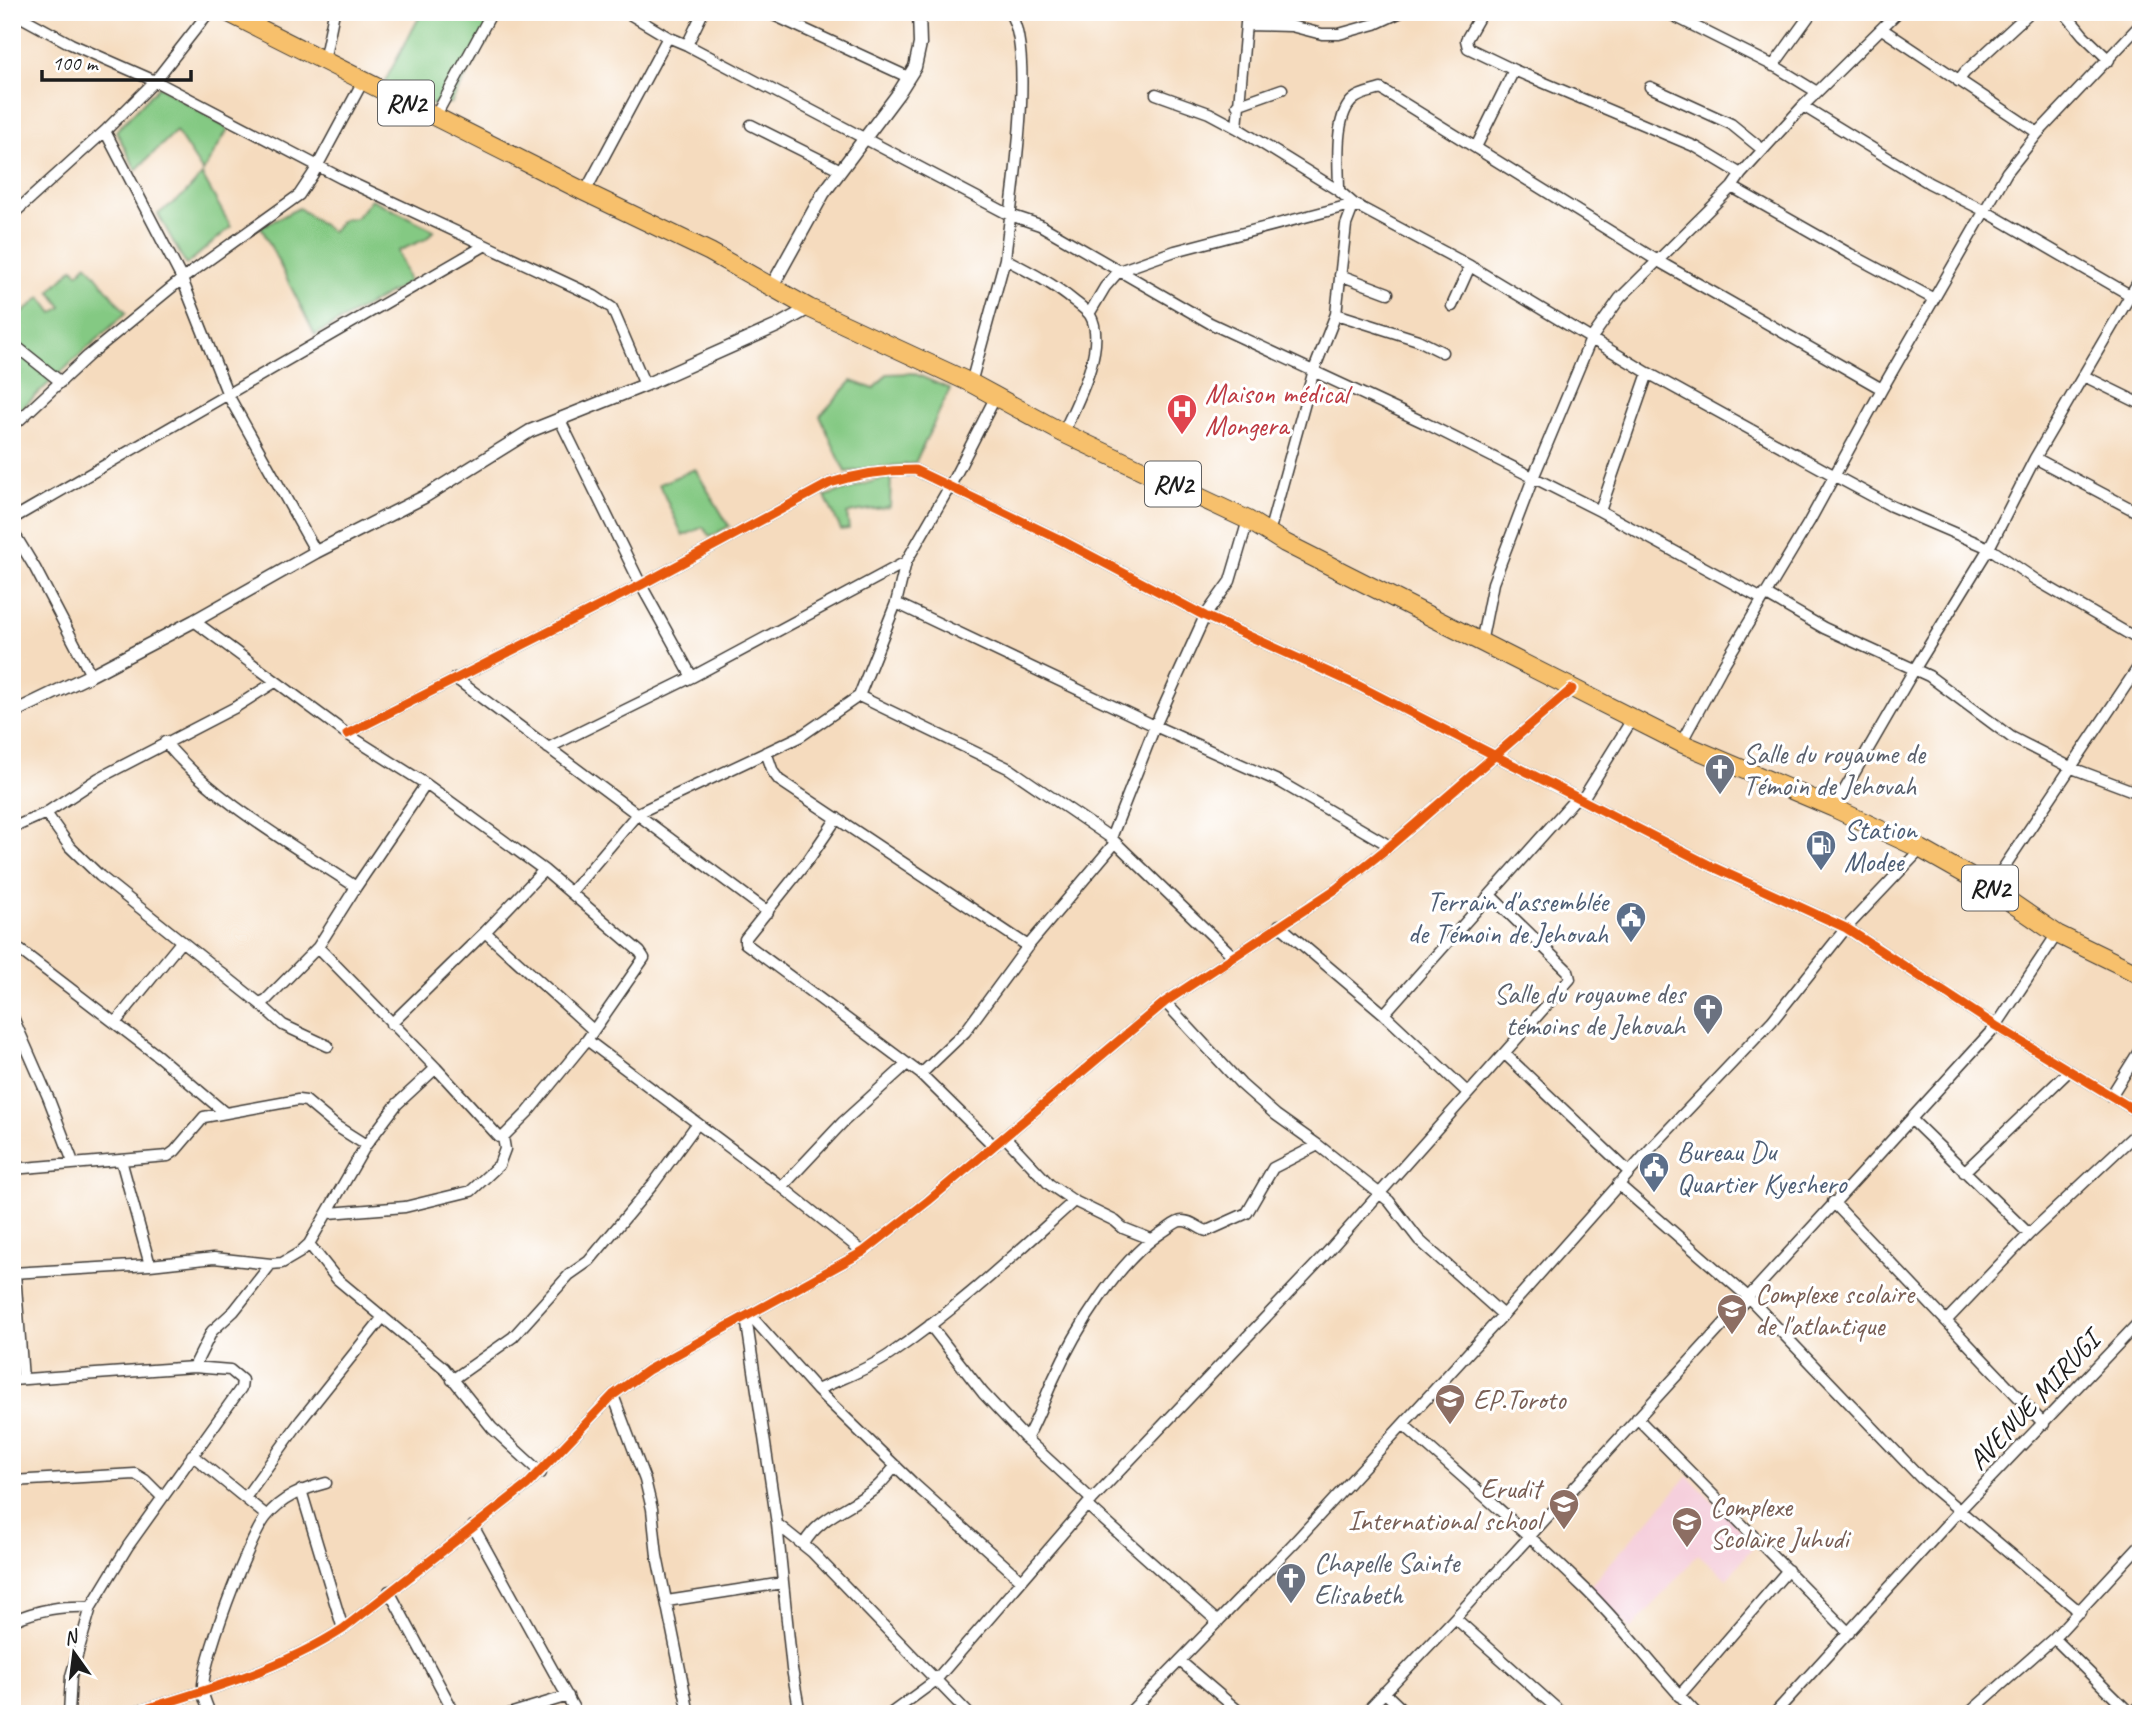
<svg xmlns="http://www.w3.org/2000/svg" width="2153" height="1726" font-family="Caveat,sans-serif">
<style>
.built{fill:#f5cfdc}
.green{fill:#84c983;stroke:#507250;stroke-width:2}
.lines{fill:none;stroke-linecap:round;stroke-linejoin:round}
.minor-casing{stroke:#3d3934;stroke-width:13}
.tertiary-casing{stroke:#3d3934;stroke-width:15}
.trunk-casing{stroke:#3d3934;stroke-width:20}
.minor{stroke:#fff;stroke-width:10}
.tertiary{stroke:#fff;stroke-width:12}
.trunk{stroke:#f7c06c;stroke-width:18}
.cycleway-casing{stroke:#fff;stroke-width:13}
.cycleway{stroke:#e8590c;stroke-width:9}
.labels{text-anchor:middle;stroke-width:6;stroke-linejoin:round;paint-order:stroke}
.shield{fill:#fff;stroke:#606060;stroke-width:2}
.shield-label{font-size:26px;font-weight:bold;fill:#1c1c1c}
.health-label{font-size:28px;fill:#be3a42;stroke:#fff;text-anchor:start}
.worship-label{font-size:28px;fill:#5b616d;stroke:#fff;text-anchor:start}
.service-label{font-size:28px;fill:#4e5e75;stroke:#fff;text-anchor:start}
.education-label{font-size:28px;fill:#785e54;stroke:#fff;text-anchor:start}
.street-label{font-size:28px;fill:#1c1c1c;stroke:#fff}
</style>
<rect width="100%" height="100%" fill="#fff"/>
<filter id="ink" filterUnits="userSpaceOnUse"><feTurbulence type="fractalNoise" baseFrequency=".0143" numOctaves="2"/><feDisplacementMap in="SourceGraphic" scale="14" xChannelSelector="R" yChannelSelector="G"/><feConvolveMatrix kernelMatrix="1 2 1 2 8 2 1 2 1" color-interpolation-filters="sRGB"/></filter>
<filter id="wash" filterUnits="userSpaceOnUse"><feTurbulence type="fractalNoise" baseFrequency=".00686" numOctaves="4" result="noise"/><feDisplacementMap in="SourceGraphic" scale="28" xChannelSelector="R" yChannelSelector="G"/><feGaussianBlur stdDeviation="1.57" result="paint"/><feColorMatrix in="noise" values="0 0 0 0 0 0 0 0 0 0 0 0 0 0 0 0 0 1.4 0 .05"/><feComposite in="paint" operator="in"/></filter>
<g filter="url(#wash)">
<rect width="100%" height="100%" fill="#f5dbbe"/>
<path class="built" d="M1688,1476L1755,1544L1727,1579L1698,1554L1631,1630L1587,1589Z"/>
<path class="green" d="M422,12H504L451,103L432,105L384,83Z
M159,86L228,129L203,172L176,131L136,170L116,131Z
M202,175L231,227L186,265L158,214L185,194Z
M371,199L434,230L426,239L398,251L409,282L315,335L261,227L299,208L332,232L343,219L356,218Z
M87,264L126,313L12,417V322L41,297L53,313L62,307L50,291L73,268L78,273Z
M913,373L950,389L915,463L845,472L820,416L852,381L874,389L887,374Z
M695,469L729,526L710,537L703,527L683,536L659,484Z
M891,476L890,507C875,510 861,509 847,514L849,529L841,530L825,496Z"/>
</g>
<g filter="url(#ink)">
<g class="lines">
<g class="minor-casing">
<path id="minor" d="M12,12L71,44L155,81L341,178L594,296L612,308L645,385
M767,12L908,77
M1009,12C1037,49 1010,210 1005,259C1030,272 1052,283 1074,301C1079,305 1086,310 1090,315C1108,345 1076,405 1063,433
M1247,12L1237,128L1339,191L1354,204L1470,266L1648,373L1835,476L1891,506L1989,548L2036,580L2141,641
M1666,12L1778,68L1817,92
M2064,12L2083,35L2109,60
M1246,25L1291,26L1322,34H1339L1375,24L1401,12
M1882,29L2038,133
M668,37L687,45L1010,215L1040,225L1210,323L1425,423L1600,511L1762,599
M687,45L703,12
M324,61L334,12
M1773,66L1812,12
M1514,70L1696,147L1741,174
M1958,81L1965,72L2028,14
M1650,87L1731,124L1763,150
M1156,94L1209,113L1237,128
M1237,105L1282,89
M1803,106L1929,183L1985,211L2130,295
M435,117L492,12
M751,125L841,170
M105,131L182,279L228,395L316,552
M1476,147L1514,70L1468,48L1466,40L1482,12
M1732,187L1850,254L1934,299
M1339,191C1339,167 1333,115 1354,99C1361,93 1372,92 1381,89L1658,261L1882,389
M585,192L668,37L626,12
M12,215L105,131L155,81L209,12
M1340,275L1388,293
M1452,306L1470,266
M1089,314L1105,287L1119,271L1175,251L1354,204
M1336,314L1418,340L1442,352
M12,343L61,382
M2084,376L2141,404
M971,383L1005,259
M559,418L641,585L692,677
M12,427L88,356L182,279L299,195L313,174L363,81
M2035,458L2141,514
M1600,511L1648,373
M12,519L484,246
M12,530L35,568L91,675
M1269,533L1314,370L1336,314L1346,225L1354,204
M1765,594L1824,628L1929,676L2011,737L2072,768L2141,794
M896,603L1155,726L1280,782L1390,846
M194,621L347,734L426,784L544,870L640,952L644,958L587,1040L528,1112L503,1137H499L436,1068L318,947
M1481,643L1493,583L1533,478L1591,339L1620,298L1732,187L1741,174L1803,106L1898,12
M455,678L768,912
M859,696L1010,769L1111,838L1233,956
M347,734L641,585L830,483C858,474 886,470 915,470L1057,538L1205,616L1357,685L1713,867L1846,928L1996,1026L2141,1114
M165,742C212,800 293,845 356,887
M1681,743L1721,669L1809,522L1882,389L2007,172L2038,133L2141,24
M548,748L692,677L906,562
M766,752L773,772L779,780L1028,946
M1582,800L1633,718
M1834,808L1914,670L1989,548L2035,458L2141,277
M46,813L70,847L100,876L259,1003L266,1000L318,947L356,887L426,784
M837,818L809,859L745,939V943L921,1074L994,1146
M12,828L46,813L99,778L234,708L275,682
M1111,838L1155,726L1205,616L1230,581L1248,520
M1990,888L2141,663
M571,892L638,813L801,736L859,696L896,603L906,562L950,486L995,398
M1279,925L1384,1014L1468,1093
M485,932L593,1030
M12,944L158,1056L224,1112
M1165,1002L1241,1084L1276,1115L1318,1145L1389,1201L1419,1240L1503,1315
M259,1003L283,1025L328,1046
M1384,1014L1576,798
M12,1015L48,1097L73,1162
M115,1023L181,942
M391,1024L485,932L544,870
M587,1040L782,1187L863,1252
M1505,1054L1629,1172
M921,1074L965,1032L1028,946L1115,843
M2111,1096L2141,1048
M1911,1119L2029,1234
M1005,1137L1049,1184L1074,1201L1115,1221L1123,1228L1151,1239
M121,1160L150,1265
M12,1169L168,1156L175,1151L204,1117L298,1100L306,1101L336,1126L366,1145
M1964,1172L2069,1071
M1618,1184L1748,1297L1921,1478L2080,1612
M782,1187L843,1122L907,1064
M1833,1202L2044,1424
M329,1213L405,1207L471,1191L499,1165L505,1149L503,1137
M309,1244L366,1145L397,1104L436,1068
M12,1273L150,1265L214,1258L271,1264L282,1263L299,1253L309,1244L337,1279L444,1368L492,1428L541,1473
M15,1273L23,1379
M750,1315L817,1390L913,1483L1021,1580
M746,1317L777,1524L792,1669L800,1714
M1946,1321L2029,1234L2141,1129
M930,1325L983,1393L1026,1439L1092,1500
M194,1367L212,1331L234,1311L271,1264
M12,1380L194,1367L230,1370L242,1380L241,1388L128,1546L91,1607L71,1676L69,1714
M452,1380L513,1337L569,1275L589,1261L654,1183L697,1124
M817,1390C840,1379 867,1370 889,1355C956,1310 1015,1254 1074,1201
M613,1395L645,1480L652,1509L657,1556L689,1714
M1637,1418L1849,1633
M1403,1424C1463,1478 1525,1530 1582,1586C1624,1626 1657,1673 1697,1714
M1026,1439C1037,1420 1044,1400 1053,1380C1075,1331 1118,1260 1164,1231C1169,1228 1176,1221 1182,1221C1191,1220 1199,1229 1207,1231L1247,1213L1273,1168L1318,1145
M192,1455L267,1516
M12,1481L135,1474L145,1480L162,1497
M301,1490L343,1629
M245,1498L301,1420L383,1317
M1087,1505L1218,1622
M777,1524L812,1552L969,1714
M473,1526L577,1714
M804,1544C819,1516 854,1507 877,1487C884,1481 889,1473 896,1466
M389,1591L455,1714
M667,1601L783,1583
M1455,1618L1563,1714
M12,1621C39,1609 62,1606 91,1607
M2054,1638L2131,1714
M1180,1661L1242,1714
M1384,1692L1407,1714
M1679,1696L1788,1570
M129,1714C199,1693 282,1669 343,1629L527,1485L613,1395L648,1370L863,1252L928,1201L1165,1002L1336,889L1390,846L1572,689
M210,1714C208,1707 204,1700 203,1693C199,1668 249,1538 266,1517C282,1497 303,1489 326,1483
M509,1714L568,1696
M890,1714L935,1681L1087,1505L1324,1256L1570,979L1568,971L1490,895
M1128,1714L1294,1543L1503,1315L1652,1147L1772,1021L1846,928L1921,849
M1364,1714L1455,1618L1996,1026L2057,934
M1774,1714L1958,1512L2141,1320
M1968,1714L2054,1638L2141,1544
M2132,1714L2141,1705"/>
</g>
<g class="tertiary-casing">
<path id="tertiary" d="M772,286L823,194L898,94L915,67L920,44L919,12
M12,713L91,675L194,621L316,552L424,497L530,431L645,385L777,326L809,308"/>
</g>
<g class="trunk-casing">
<path id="trunk" d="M227,12L585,192L710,252L809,308L971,383L1063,433L1248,520L1285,543L1681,743L1834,808L1921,849L1990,888L2057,934L2141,975"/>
</g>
<use href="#minor" class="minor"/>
<use href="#tertiary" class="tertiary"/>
<use href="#trunk" class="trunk"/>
<g class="cycleway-casing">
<path id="cycleway" d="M347,734L641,585L830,483C858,474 886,470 915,470L1057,538L1205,616L1357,685L1713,867L1846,928L1996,1026L2141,1114
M129,1714C199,1693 282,1669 343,1629L527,1485L613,1395L648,1370L863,1252L928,1201L1165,1002L1336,889L1390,846L1572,689"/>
</g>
<use href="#cycleway" class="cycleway"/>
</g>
</g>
<defs>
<g id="hospital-pin" transform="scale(1.575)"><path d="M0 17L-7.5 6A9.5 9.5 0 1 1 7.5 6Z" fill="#e0444e" stroke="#fff"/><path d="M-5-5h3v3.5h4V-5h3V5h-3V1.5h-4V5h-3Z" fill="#fff"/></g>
<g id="church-pin" transform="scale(1.575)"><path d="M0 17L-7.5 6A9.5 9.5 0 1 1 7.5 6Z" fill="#6b7280" stroke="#fff"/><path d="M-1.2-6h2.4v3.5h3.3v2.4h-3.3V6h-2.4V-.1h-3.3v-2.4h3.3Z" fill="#fff"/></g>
<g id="fuel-pin" transform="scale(1.575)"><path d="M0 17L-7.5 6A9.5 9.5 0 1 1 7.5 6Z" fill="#5c6f8a" stroke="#fff"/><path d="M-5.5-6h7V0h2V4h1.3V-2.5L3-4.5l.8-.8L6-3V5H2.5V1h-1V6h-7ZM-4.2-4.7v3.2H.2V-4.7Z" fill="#fff"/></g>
<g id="civic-pin" transform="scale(1.575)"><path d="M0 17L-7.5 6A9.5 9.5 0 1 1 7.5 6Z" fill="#5c6f8a" stroke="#fff"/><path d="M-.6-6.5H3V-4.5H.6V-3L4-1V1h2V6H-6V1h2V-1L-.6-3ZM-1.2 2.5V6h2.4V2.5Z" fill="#fff"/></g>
<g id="school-pin" transform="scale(1.575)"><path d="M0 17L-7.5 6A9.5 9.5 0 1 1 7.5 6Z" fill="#8d6e63" stroke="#fff"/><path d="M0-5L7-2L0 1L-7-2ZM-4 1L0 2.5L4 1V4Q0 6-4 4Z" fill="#fff"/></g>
</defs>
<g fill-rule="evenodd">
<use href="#hospital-pin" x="1182" y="409"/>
<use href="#church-pin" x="1720" y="769"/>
<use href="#fuel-pin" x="1821" y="845"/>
<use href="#civic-pin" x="1631" y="917"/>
<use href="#church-pin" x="1708" y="1009"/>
<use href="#civic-pin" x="1654" y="1167"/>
<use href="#school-pin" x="1732" y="1309"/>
<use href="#school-pin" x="1450" y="1399"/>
<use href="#school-pin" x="1564" y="1504"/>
<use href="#school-pin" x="1687" y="1522"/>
<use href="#church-pin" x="1291" y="1578"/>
</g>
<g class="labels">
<g class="shield">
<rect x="378" y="80.5" width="56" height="45" rx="5"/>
<rect x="1145" y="461.5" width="56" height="45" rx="5"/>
<rect x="1962" y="865.5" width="56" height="45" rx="5"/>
</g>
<g class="shield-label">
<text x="406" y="112">RN2</text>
<text x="1173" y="493">RN2</text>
<text x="1990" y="897">RN2</text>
</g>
<g class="health-label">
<text x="1205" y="403">Maison médical<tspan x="1205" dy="32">Mongera</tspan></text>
</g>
<g class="worship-label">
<text x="1743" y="763">Salle du royaume de<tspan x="1743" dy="32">Témoin de Jehovah</tspan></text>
<text x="1685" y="1003" text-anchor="end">Salle du royaume des<tspan x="1685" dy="32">témoins de Jehovah</tspan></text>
<text x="1314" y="1572">Chapelle Sainte<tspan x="1314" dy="32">Elisabeth</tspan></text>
</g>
<g class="service-label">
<text x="1844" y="839">Station<tspan x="1844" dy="32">Modee</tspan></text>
<text x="1608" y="911" text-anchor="end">Terrain d'assemblée<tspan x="1608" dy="32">de Témoin de Jehovah</tspan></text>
<text x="1677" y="1161">Bureau Du<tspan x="1677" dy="32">Quartier Kyeshero</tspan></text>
</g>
<g class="education-label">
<text x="1755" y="1303">Complexe scolaire<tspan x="1755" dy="32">de l'atlantique</tspan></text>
<text x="1473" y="1409">EP.Toroto</text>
<text x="1541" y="1498" text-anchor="end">Erudit<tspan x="1541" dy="32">International school</tspan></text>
<text x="1710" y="1516">Complexe<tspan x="1710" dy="32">Scolaire Juhudi</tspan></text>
</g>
<g class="street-label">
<text transform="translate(2033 1400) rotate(-47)" y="10">AVENUE MIRUGI</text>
</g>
</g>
<rect width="2153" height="1726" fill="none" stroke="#fff" stroke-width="42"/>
<g transform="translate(74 1653) rotate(346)" stroke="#ffffff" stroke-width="5" paint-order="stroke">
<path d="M0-5L12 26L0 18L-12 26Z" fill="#1c1c1c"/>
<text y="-10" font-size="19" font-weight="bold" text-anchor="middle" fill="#1c1c1c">N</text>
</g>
<path d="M42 70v10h149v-10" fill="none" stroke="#1c1c1c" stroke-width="3.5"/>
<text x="52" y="70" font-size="21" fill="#1c1c1c" stroke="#ffffff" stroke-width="5" paint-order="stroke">100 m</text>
</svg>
